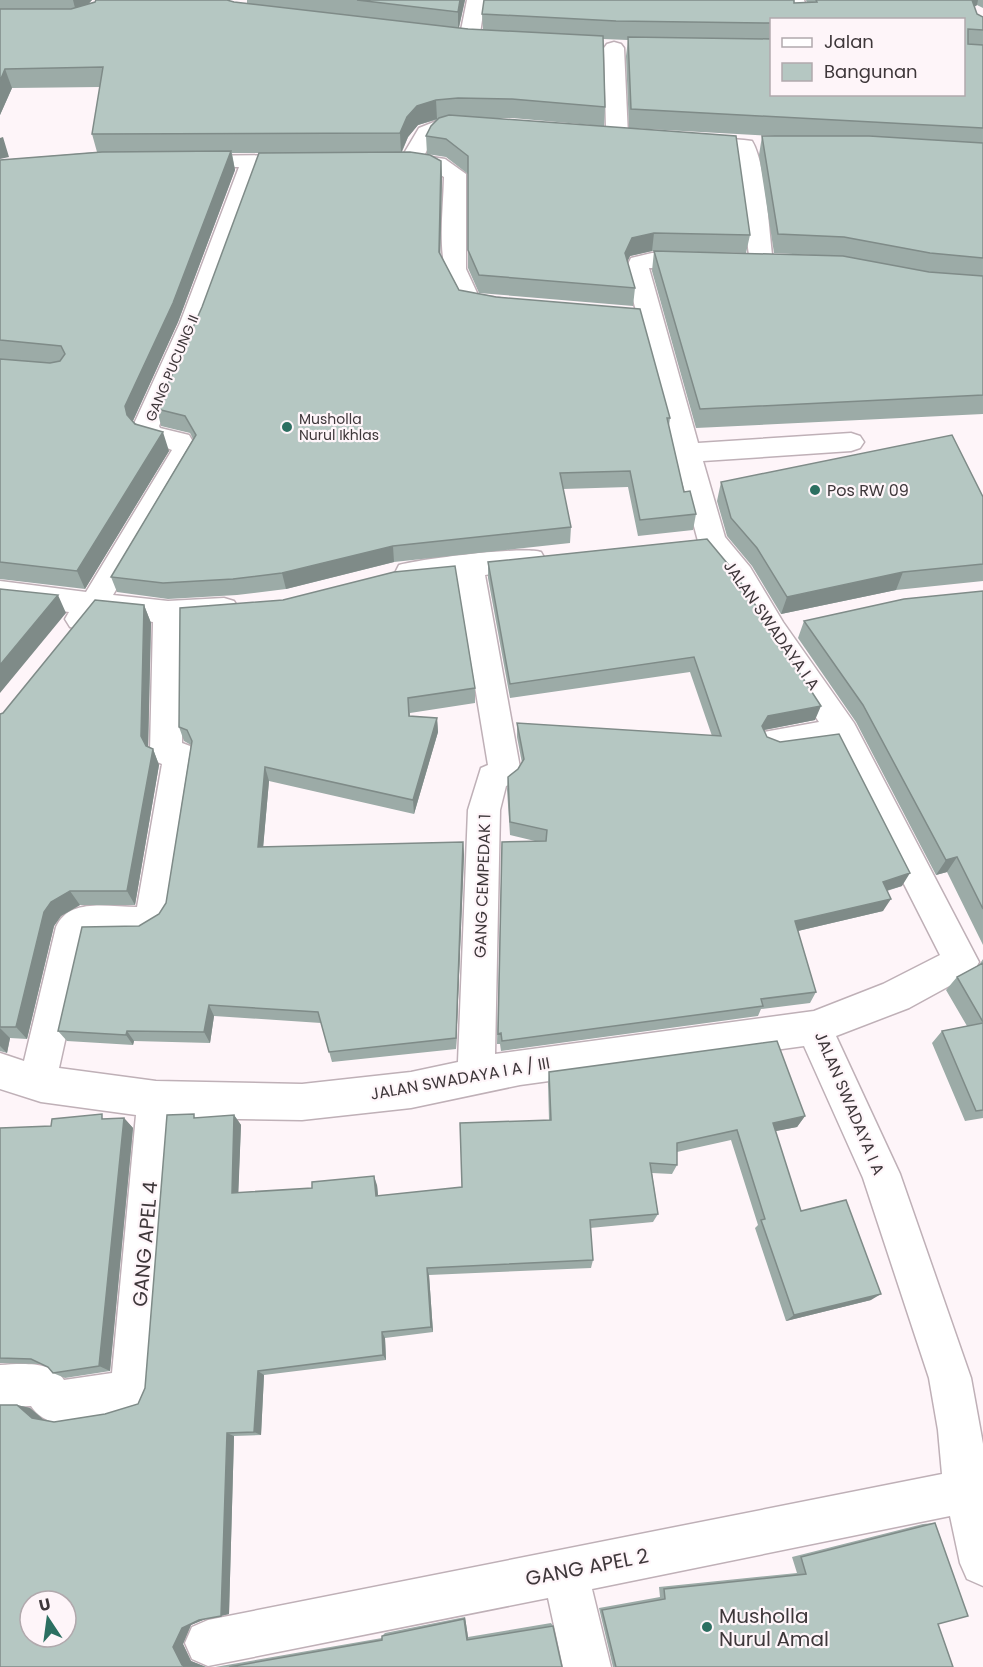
<svg xmlns="http://www.w3.org/2000/svg" width="983" height="1667" font-family="Poppins,sans-serif">
<style>
.lines{fill:none;stroke-linecap:round;stroke-linejoin:round}
.minor-casing{stroke:#bfb0b7;stroke-width:3}
.minor{fill:#fff;fill-rule:evenodd}
.wall{fill:#9caba7;fill-rule:evenodd}
.shaded-wall{fill:#7f8b88}
.building{fill:#b5c7c2;stroke:#7f8b88;stroke-width:1.5;fill-rule:evenodd}
.poi-dot{fill:#2c6f61;stroke:#fef5f9;stroke-width:2}
.labels{text-anchor:middle;stroke-width:4.5;stroke-linejoin:round;paint-order:stroke}
.far-street-label{font-size:14px;fill:#3e373a;stroke:#fef5f9}
.far-poi-label{font-size:14px;fill:#3e373a;stroke:#fef5f9;text-anchor:start}
.poi-label{font-size:16px;fill:#3e373a;stroke:#fef5f9;text-anchor:start}
.street-label{font-size:16px;fill:#3e373a;stroke:#fef5f9}
.near-street-label{font-size:20px;fill:#3e373a;stroke:#fef5f9}
.near-poi-label{font-size:20px;fill:#3e373a;stroke:#fef5f9;text-anchor:start}
</style>
<rect width="100%" height="100%" fill="#fef5f9"/>
<g class="lines">
<g class="minor-casing">
<path id="minor" d="M467,0H485L479,40L469,46L459,40Z
M786,0H804L811,20H792Z
M614,42L621,44L624,48L628,136L625,141L617,142L574,138L570,134L574,130L606,129L604,48L607,44Z
M439,120L479,122L483,126L479,130L440,133L432,140L424,156L445,159L466,174V269L478,295L512,300L515,305L512,310L488,313L460,305C434,267 443,220 444,177L432,170L376,167L368,166L365,161L368,156L403,155L419,128Z
M693,136L744,140L752,141C766,163 769,234 773,262L769,267L761,269L649,268L698,443L851,433L860,436L864,442L860,448L851,451L703,461L725,537L750,567L783,622L854,723L979,962L973,973L909,1008L836,1036L900,1174L971,1378L983,1444V1586L967,1579L960,1563L950,1516L592,1589L611,1667H563L548,1598L208,1666L192,1659L185,1643L192,1627L208,1620L942,1474L938,1430L929,1378L863,1178L804,1046L520,1085L411,1108L302,1120L173,1118L152,1392L146,1407C131,1413 73,1425 58,1423C47,1422 36,1414 31,1406L0,1407V1365C20,1364 51,1360 64,1380L112,1373L136,1115L41,1102L0,1089V1053L24,1061L56,927C69,897 109,907 137,907L162,764L155,761L150,752L153,622L100,615C90,627 85,632 70,627L65,619L69,612L0,603V581L86,592L172,450C157,442 136,448 133,426L180,323L239,167H187L179,166L176,161L179,156L301,155L309,156L312,161L309,166L260,167L204,323L159,426L160,428L189,435L198,450L113,595L168,601L224,598L234,601L239,609L234,617L224,620L183,622L182,743L190,746L195,755L170,915C156,946 117,937 88,937L59,1068L156,1081L302,1084L411,1072L458,1062L468,810L481,768L488,765L457,578L409,584L399,581L395,573L399,565C421,559 522,546 541,552L545,559L541,566L485,575L521,773L516,782L506,786L500,810L495,1054L814,1011L883,984L940,955L834,746L775,754L764,750L759,741L764,732L819,722L763,638L730,583L698,541L625,270L631,258L652,253L749,255L735,152L685,147L682,142L685,137Z"/>
</g>
<use href="#minor" class="minor"/>
</g>
<path class="wall" d="M0,0H92L88,4L234,2L247,4V0H465L459,28L483,30L482,14L807,3L806,0H983V8L977,5L974,7L977,14L983,17V414L696,428L652,271L654,251L812,255L774,253L759,155L762,136H775L629,128L626,56L628,40L603,39L605,107L604,127L750,235L746,253L652,251L630,256L627,262L635,288L633,306L479,293L468,268V174L446,157L427,154L426,136L439,119L418,125L408,137L402,152L441,161L442,178L440,254L459,290L670,418L669,426L684,492L696,514L693,530L638,536L628,487L563,489L571,527L570,543L394,562L286,589L237,595L168,599L117,592L111,577L193,439L190,433L161,426L157,409L342,153H232L235,170L178,322L133,421L169,451L85,589L0,579V160L97,152L92,134L100,87L12,88L0,115ZM771,20L963,94H771ZM481,118H512L602,126Z
M721,482L983,497V581L896,590L781,614L752,566L727,536L717,501Z
M707,539L815,720L764,730L767,737L902,886L887,891L883,911L798,931L816,992L810,1003L761,1009L758,1016L501,1051L500,1044H497L502,842L535,841L510,835L507,790L508,777L518,769L522,763L517,737V723L712,736L690,672L510,698L488,578V562Z
M983,591V945L947,872L936,875L856,722L798,638L804,621Z
M144,605L151,623L148,747L153,749L159,765L135,905H80L61,916L54,926L27,1039L10,1038L7,1053L0,1051V714L3,713Z
M475,688V703L410,713V716L437,718L438,732L414,814L269,781L263,847L463,842L464,855L456,1049L332,1062L321,1023L214,1016L210,1043L134,1041L133,1045L67,1041L58,1031L139,926L159,914L166,903L191,745L184,741L179,727Z
M983,959V1118L965,1121L932,1043L942,1031L967,1026L946,990L957,977L979,965Z
M549,1072L805,1116L797,1127L775,1131L801,1211L871,1300L786,1321L755,1228L758,1225L731,1140L677,1152V1165L672,1174L652,1173L658,1214L653,1222L590,1228L593,1260L591,1268L429,1275L433,1332L385,1338L386,1360L264,1375L261,1435L234,1436L229,1614L205,1619L191,1625L183,1644L191,1661L206,1667H0L17,1405L30,1408L44,1420L54,1422L105,1414L138,1404L145,1388L197,1118L234,1115L241,1125L238,1193L377,1185L378,1196L462,1187L549,1120L548,1083Z
M124,1118L133,1128L110,1371L65,1378L53,1373L48,1367L41,1364L0,1363V1128L51,1126L106,1119Z
M935,1523L938,1624L953,1667H613L599,1608L660,1597L659,1587L797,1573L792,1557L923,1524Z
M465,1617L468,1637L551,1623L553,1626L562,1667H215L382,1638V1636L385,1633Z"/>
<path class="shaded-wall" d="M73,0H92L83,10L76,12Z
M460,0H465L458,31V12Z
M968,0H978L977,5L964,14Z
M5,69L12,88L0,115V81Z
M436,100L437,119L418,125L408,137L401,153L400,133L407,117L417,106Z
M3,137L9,157L0,159V138Z
M231,151L235,170L178,322L131,425L127,415L125,406Z
M441,161L442,178L440,269L439,252Z
M654,233L652,251L630,256L623,271L625,253L632,238Z
M163,432L169,451L85,589L77,571Z
M393,546L394,562L286,589L282,573Z
M903,572L896,590L781,614L787,597Z
M58,595L66,613L0,693V665Z
M144,605L151,623L148,752L141,736Z
M821,706L815,720L764,730L762,726L768,716Z
M437,718L438,732L414,814L413,800Z
M153,749L159,765L135,905L127,891Z
M265,767L269,781L262,860L258,847Z
M463,842L464,855L456,1049V1038Z
M957,857L947,872L936,875L946,860Z
M910,873L902,886L875,894L883,882Z
M70,891L80,905L61,916L54,926L27,1039L16,1027L44,912L51,902Z
M891,899L883,911L789,933L795,921Z
M209,1005L214,1016L210,1043L204,1032Z
M0,1028L10,1038L7,1053L0,1046Z
M127,1031L134,1041L133,1045L126,1035Z
M234,1115L241,1125L238,1202L232,1193Z
M805,1116L797,1127L766,1133L773,1123Z
M124,1118L133,1128L110,1371L99,1366Z
M374,1176L377,1185L379,1205L376,1196Z
M427,1268L429,1275L433,1332L431,1327Z
M881,1294L871,1300L786,1321L794,1315Z
M382,1332L385,1338L386,1360L383,1355Z
M258,1371L264,1375L261,1435L254,1432Z
M17,1405L30,1408L45,1421L32,1418Z
M227,1433L234,1436L229,1614L221,1616Z
M465,1617L468,1637L467,1640L464,1619Z
M208,1618L191,1625L183,1644L191,1661L206,1667H187L182,1665L173,1647L182,1628L199,1620Z"/>
<path class="building" d="M96,0H227L234,2L468,29L603,36L605,107L512,99L458,98L436,100L417,106L407,117L400,133L92,134L103,67L5,69L0,81V9H71L95,2Z
M357,0H460L458,12Z
M484,0H794V3L817,2L816,0H972L977,14L983,17V30L968,29V44L983,45V128L631,109L628,37L771,39V94H963V20H771V23L616,21L482,14Z
M449,115L736,136L750,235L654,233L632,238L625,253L635,288L479,275L468,250V156L446,139L426,136L431,126L439,118Z
M762,136H869L983,143V258L930,253L844,237L778,234Z
M231,151L173,303L125,406L127,415L135,424L163,432L77,571L0,562V359L50,363L60,361L65,354L61,346L0,340V160L102,152Z
M410,152L430,155L441,161L439,252L459,290L496,297L640,309L670,418H667L684,492L690,491L696,514L640,520L630,471L560,473L571,527L393,546L282,573L233,579L163,583L111,577L196,435L185,416L157,409L202,307L259,153Z
M654,251L843,256L929,272L983,276V395L700,409Z
M952,435L983,497V564L903,572L787,597L757,548L731,518L721,482Z
M707,539L732,569L821,706L768,716L762,726L767,737L780,742L839,734L910,873L883,882L891,899L795,921L816,992L761,999L763,1006L502,1041L501,1033L498,1034L502,842L546,841L547,830L510,822L508,777L518,769L524,759L517,723L721,736L694,657L510,684L488,562Z
M455,566L475,688L408,698L409,716L437,718L413,800L265,767L258,847L463,842L456,1038L329,1052L318,1012L209,1005L204,1032L127,1031L126,1035L58,1031L82,927L139,926L159,914L166,903L192,741L187,730L179,727L180,608L283,600L394,572Z
M0,589L58,595L0,665Z
M983,591V909L957,857L946,860L863,705L804,621L904,599Z
M95,600L144,605L141,736L146,746L153,749L127,891H70L51,902L44,912L16,1027H0V714L3,713Z
M983,963V1022L957,977Z
M983,1023V1110L976,1111L942,1031Z
M777,1041L805,1116L773,1123L801,1211L846,1200L881,1294L794,1315L761,1220L765,1219L737,1130L677,1143V1165L650,1163L658,1214L590,1220L593,1260L427,1268L431,1327L382,1332L383,1355L258,1371L254,1432L227,1433L221,1616L199,1620L182,1628L173,1647L182,1665L187,1667H0V1405H17L32,1418L54,1422L105,1414L138,1404L145,1388L167,1115L194,1114V1118L234,1115L232,1193L312,1188V1182L374,1176L376,1196L462,1187L460,1123L551,1120L549,1072ZM30,1601H66V1637H30Z
M102,1114V1119L124,1118L99,1366L53,1373L48,1367L31,1359L0,1358V1128L51,1126L52,1119Z
M935,1523L968,1616L938,1624L953,1667H616L602,1610L665,1599L664,1589L806,1574L801,1557Z
M464,1619L467,1640L553,1626L562,1667H229L382,1640V1636Z"/>
<g class="poi-dot">
<circle cx="287" cy="427" r="6"/>
<circle cx="815" cy="490" r="6"/>
<circle cx="707" cy="1627" r="6"/>
</g>
<g class="labels">
<g class="far-street-label">
<text transform="translate(172 368) rotate(-67)" y="5">GANG PUCUNG II</text>
</g>
<g class="far-poi-label">
<text x="299" y="424">Musholla<tspan x="299" dy="16">Nurul Ikhlas</tspan></text>
</g>
<g class="poi-label">
<text x="827" y="496">Pos RW 09</text>
</g>
<g class="street-label">
<text transform="translate(772 625) rotate(55)" y="6">JALAN SWADAYA I A</text>
<text transform="translate(482 886) rotate(-88)" y="6">GANG CEMPEDAK 1</text>
<text transform="translate(460 1078) rotate(-10)" y="6">JALAN SWADAYA I A / III</text>
<text transform="translate(850 1103) rotate(67)" y="6">JALAN SWADAYA I A</text>
</g>
<g class="near-street-label">
<text transform="translate(145 1244) rotate(-85)" y="7">GANG APEL 4</text>
<text transform="translate(587 1567) rotate(-11)" y="7">GANG APEL 2</text>
</g>
<g class="near-poi-label">
<text x="719" y="1623">Musholla<tspan x="719" dy="23">Nurul Amal</tspan></text>
</g>
</g>
<rect x="770" y="18" width="195" height="78" fill="#fef5f9" stroke="#b1a9ad" stroke-width="1.5"/>
<rect x="782" y="38" width="30" height="9" fill="#ffffff" stroke="#b1a9ad" stroke-width="1.5"/>
<text x="824" y="48" font-size="18" fill="#3e373a">Jalan</text>
<rect x="782" y="63" width="30" height="18" fill="#b5c7c2" stroke="#b1a9ad" stroke-width="1.5"/>
<text x="824" y="78" font-size="18" fill="#3e373a">Bangunan</text>
<g transform="translate(48 1619) rotate(347)"><circle r="28" fill="#fef5f9" stroke="#b1a9ad" stroke-width="1.5"/>
<path d="M0-4.5L10 22L0 15L-10 22Z" fill="#2c6f61"/>
<text y="-9" font-size="16" font-weight="bold" text-anchor="middle" fill="#3e373a">U</text>
</g>
</svg>
